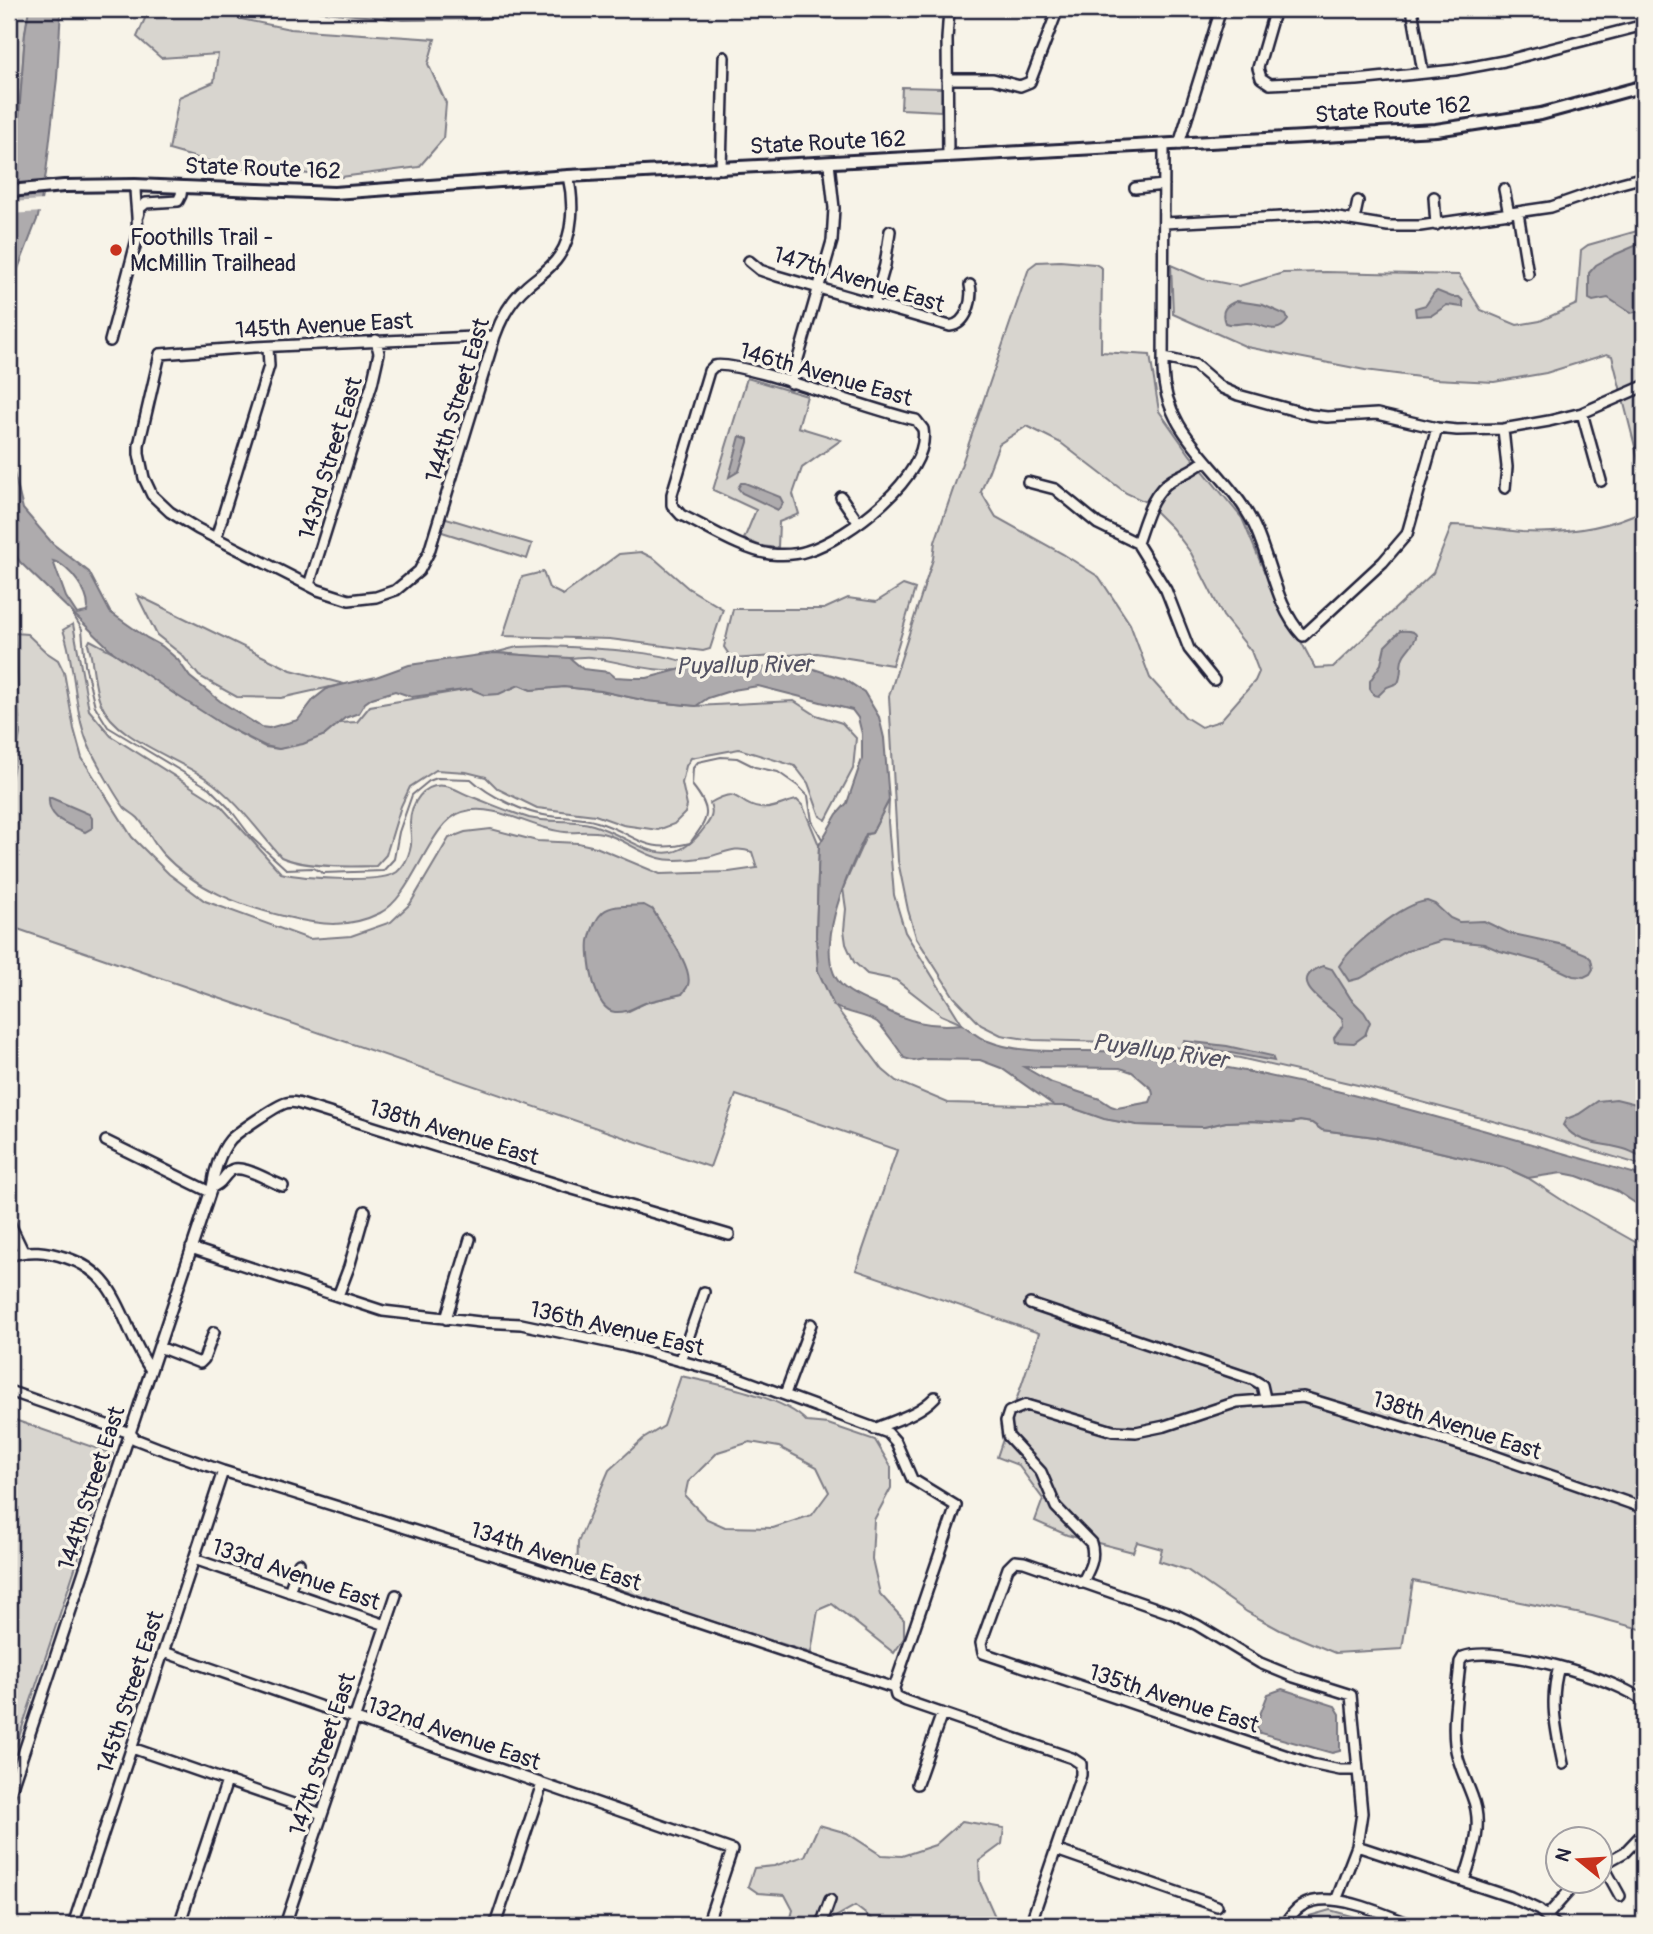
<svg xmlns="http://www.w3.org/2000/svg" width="1653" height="1934" font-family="Pangolin,sans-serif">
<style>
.green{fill:#d8d5cf;stroke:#7d7c85;stroke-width:2;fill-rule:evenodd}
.water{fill:#aeabad;stroke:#76747f;stroke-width:2;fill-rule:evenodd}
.pier{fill:#f7f3e8}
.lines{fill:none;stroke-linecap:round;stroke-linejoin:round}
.stream{stroke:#76747f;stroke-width:2}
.minor-casing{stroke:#22223b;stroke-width:14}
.major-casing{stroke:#22223b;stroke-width:16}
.minor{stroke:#f7f3e8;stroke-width:9}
.major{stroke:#f7f3e8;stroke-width:10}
.poi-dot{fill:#c8321e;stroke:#f7f3e8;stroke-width:2.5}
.labels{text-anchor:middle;stroke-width:7;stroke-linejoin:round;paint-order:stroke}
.street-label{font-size:23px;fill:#22223b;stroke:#f7f3e8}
.poi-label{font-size:23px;fill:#22223b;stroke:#f7f3e8;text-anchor:start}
.water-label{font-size:24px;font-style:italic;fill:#535263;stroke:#f7f3e8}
</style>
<rect width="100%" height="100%" fill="#f7f3e8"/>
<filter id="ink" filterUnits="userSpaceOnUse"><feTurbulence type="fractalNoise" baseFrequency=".0143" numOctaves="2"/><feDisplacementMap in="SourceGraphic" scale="14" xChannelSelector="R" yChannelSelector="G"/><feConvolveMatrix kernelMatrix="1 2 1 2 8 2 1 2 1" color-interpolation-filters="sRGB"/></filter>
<g filter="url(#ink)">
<path class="green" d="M9,9H29L25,33L15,172L9,177Z
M149,9H192L290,29L435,39L428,64L446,103L443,139L419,167L341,177L225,166L169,150L179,97L214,82L218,54L161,58L137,37Z
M781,9H857L831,18L789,14Z
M902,87L942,88L941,111L901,109Z
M1644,229V482L1612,356L1607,354L1546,373L1494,382L1435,379L1365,370L1247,347L1173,314L1171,265L1203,279L1239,286L1283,273L1325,272L1459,275L1481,310L1517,325L1540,321L1577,304L1581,250L1588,245Z
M1060,261L1095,264L1102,268L1101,352L1150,355L1159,411L1190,455L1242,518L1265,573L1315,668L1333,667L1433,573L1452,525C1476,525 1498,530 1522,532C1563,534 1607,528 1644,510V1166L1515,1127L1362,1086L1240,1058L1184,1048L1111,1042L1033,1040L1001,1035L981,1025L954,997L916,937L908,910L898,861L889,696L933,559L935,542L1029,268L1037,262ZM1027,426L1061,443L1126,493L1146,502L1172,528L1191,553L1223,616L1251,651L1259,672L1255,681L1220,721L1201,727L1185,717L1150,678L1130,624L1099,577L1063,554L996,517L981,492L999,444Z
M747,378L807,396L798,427L841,440L802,468L793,494L799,514L779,522L778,548L761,546L744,539L756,510L713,490Z
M443,517L532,544L527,559L439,531Z
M641,552L655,559L688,588L723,609L710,649L703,651L610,639L503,636L522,577L543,572L549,588L563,595L619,554Z
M903,585L915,589L892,665L817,653L732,659L724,647L733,609H824L848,598L876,602Z
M137,595L291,670L344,684L281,698L237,697L199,676L182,655L157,635Z
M73,624L89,710L111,736L220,805L281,873C302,878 380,884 397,872C404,866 408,858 410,850C413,841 410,832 410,823C410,804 424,782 445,786C454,787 461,793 470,796C489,803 509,812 529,818C550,823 572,819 593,825C636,838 668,879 705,827C711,819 714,814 710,803C741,784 735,805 760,808C774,810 784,802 797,800L803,806L819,845L816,935L819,971L835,1006L883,1070L896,1081L948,1103L1067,1106L1106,1119L1137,1125L1204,1127L1226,1122L1251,1121L1291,1123L1300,1121L1312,1123L1322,1130L1375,1137L1504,1167L1528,1178L1568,1204L1644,1247V1630L1592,1616L1413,1581L1402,1649L1335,1653L1280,1630L1247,1612L1187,1570L1159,1561L1162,1549L1137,1542L1133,1552L1067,1535L1035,1521L1043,1499L1018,1465L997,1457L1039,1333L856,1270L897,1150L736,1095L710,1167L9,926V791L20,734L15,633L27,634L46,652L58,660L64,672L74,729L82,758L132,837L169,874L205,901L309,939L351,936L391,922L410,904L449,838L465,832L491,829L537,841L578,843L596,847L660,874L729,872L757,868L752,852C734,845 724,854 707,857C694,859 672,862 659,858C639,853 623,838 602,833C589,830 577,833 565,832C531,829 496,802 462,812C429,822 414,896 380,913C348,929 320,925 287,917C240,906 195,889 162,853C152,842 147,828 138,818C134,814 129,812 125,808C117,799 93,756 88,744C73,708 76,666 63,630ZM653,910L665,931L682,994L647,1002L627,1012Z
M90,640L113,652L225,726L265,747L279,749L325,735L339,723L357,722L370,706L471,689C490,697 501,693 519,685L531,690L564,687L601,691L648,701L696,706L794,701L816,715L842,723L856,738L853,769L826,820L820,816L808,783L795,766L739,749L691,758L686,766L682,783L687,806L685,813L674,824L658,830L623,825L595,815L537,808L498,789L486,777L466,772L436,770L410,787L401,806L386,855L376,866C349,867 305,868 281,857C258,831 237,800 207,779C176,757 116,740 100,702C93,684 94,662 88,644Z
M549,646C583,648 665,650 693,666C673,678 614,661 591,657C584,656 577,658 570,658C545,658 519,654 494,653L517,647Z
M889,800L888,822L894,895L905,932L962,1024L941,1015L896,980L867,974L854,962L846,944L844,930L846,909L843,888L867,834L872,833Z
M681,1376C715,1383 785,1397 807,1422L828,1424L875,1440L891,1467V1488L874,1520L872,1559L880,1594L904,1620V1638L894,1653L832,1604L818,1610L811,1653L692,1615L577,1574L578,1542L609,1470L643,1439L664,1426ZM750,1442L779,1447L817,1467L829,1492L812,1515L773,1528L725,1527L707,1519L685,1496L688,1482L718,1452Z
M9,1418L113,1454L9,1767Z
M962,1821L1004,1828L1002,1844L979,1861L980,1883L997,1921L994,1925H880L855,1906L821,1925H789L793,1910L785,1895L758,1893L748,1886L754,1868L774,1866L805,1856L819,1825L847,1833L881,1855L902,1856L935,1845Z
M1330,1910L1361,1919L1366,1925H1306L1309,1916Z"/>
<path class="water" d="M29,9H61L57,78L46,173L38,217L9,292V212L15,172L25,33Z
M314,9H714L579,12L482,19L403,20L316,11Z
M1644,242V310L1631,313L1608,298L1593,301L1589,299V273L1596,265L1614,255Z
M1437,291L1452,297H1459L1463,301V307L1447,305L1432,315L1416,316L1415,308L1426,305L1434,293Z
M1237,301L1263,305L1286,315L1288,320C1276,338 1263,323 1247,323C1239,323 1233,326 1225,323C1220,310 1226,305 1237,301Z
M740,436L748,439V442L739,471L729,477Z
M9,453L23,509L53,544L89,572L110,612L147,638L162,646L178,660L190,677L220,701L261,727L269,728L298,720L314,699L328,688L376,677L409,665L494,653L570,658L583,669L609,672L615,677L633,678H647L693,666L746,668L808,667L844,679L864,692L879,717L884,738L889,800L872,833L866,834C850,868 806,960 846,989C856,997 869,1001 880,1007C906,1021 931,1028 962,1024C970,1030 978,1038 988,1041C1027,1057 1078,1048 1120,1052C1297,1071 1466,1126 1636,1174L1644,1184V1209L1617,1191L1577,1176L1562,1173L1528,1178L1504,1167L1375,1137L1322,1130L1312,1123L1300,1121L1291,1123L1251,1121L1226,1122L1204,1127L1137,1125L1104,1119L1067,1106H1055L1001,1068L980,1060L924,1059L914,1061L904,1058C901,1052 882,1026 877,1022C864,1014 848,1014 834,1006L818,971L816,935L819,845L837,814L847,803L862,759V734L858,718L852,710L758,686L733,690L708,698L696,706L647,701L601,691L564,687L531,690L519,685L499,694L485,695L471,689L412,697L395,691L372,698L365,703L359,713L345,718L325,735L303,744L279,749L265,746L225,726L173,693L113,652L20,562L9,544ZM53,561C69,565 92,595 87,612L77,614L66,597ZM1024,1067L1120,1068L1132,1072L1152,1089L1153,1095L1150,1102L1117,1108L1111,1106L1100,1099L1052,1083Z
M741,483H745L780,497L783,503L778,510L742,493L738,488Z
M1400,631C1432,629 1407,648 1404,655C1399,663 1403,673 1398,683L1387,687L1378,696L1374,695L1370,689V681L1381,664L1385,646Z
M49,797L89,814L92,818V828L85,832C68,824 47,819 49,797Z
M1427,901L1435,904L1450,918L1459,922L1484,921L1509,933L1564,945L1586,954L1591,959L1593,969L1590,974L1584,977L1573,976L1545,963L1500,951L1484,944L1443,940L1407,951L1361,978L1349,981L1339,966C1351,946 1403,903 1427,901Z
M644,905L653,910C662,927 694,967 688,985C687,989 684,991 682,994C670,997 657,999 645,1003C635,1007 627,1013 615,1012C594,1010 587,958 589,941C591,932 595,919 603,912C612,904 632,906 644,905Z
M1323,966L1332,969L1351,999L1364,1012L1370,1022L1365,1035L1354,1043L1335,1042L1334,1038L1343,1025L1342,1018C1330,1006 1282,981 1323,966Z
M1184,1041L1227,1046L1272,1056L1274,1061L1204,1048L1184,1047L1182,1045Z
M1616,1099L1636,1104L1644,1112V1158C1638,1155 1631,1151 1624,1149C1601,1142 1580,1146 1563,1125L1566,1119L1579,1114L1598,1101Z
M1282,1689L1335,1706L1340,1714V1751L1332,1753L1260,1733L1256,1725L1268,1694Z"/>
<path class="pier" d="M45,200L43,212L9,214V202Z"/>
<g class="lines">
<path class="stream" d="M72,613L82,629L85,665L95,706L108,727L209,788L230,809L252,838L286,869L313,868L323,873L383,871L394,859L399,832L412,795L429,781L437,778L471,779C489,796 524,813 549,816C566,818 581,817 597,822C638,834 642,855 690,843C709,818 713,811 692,785L693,768L698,762L721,757L737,758L755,767L778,772L798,786L808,796L812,821L822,839"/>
<g class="minor-casing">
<path id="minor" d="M1275,9L1258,68L1261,78L1270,84L1357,80L1455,70L1504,61L1644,25
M1412,9L1423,72
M947,79H993L1020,86L1030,82L1058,9
M1179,144L1221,9
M1164,145L1163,369C1164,437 1225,468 1253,523C1271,559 1275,606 1303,636L1383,562L1407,534L1437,428
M948,156L947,39L949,9
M721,169L724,57
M1135,188L1164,185
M1504,189L1509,214
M1434,197L1436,225
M1518,213L1528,274
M138,216L140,208L146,203L178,201L181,195L182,187
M1354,220L1358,201
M1165,223L1319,215L1388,226H1420L1551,207L1614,185L1644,177
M749,261L760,270L777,276L950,326C967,324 973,300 970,285
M874,304L885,265L890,231
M495,336L255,347L160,354L139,445V454L144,478L152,495L170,512L198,529L318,590L349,600L376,597L396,590L419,571L429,552L495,336C502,316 511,300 527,286C538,276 551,269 559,256C574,235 574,201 568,176
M110,341L137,239C139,221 135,204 135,185
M1164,358L1195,365L1222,388L1238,395L1311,415L1327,417L1377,414L1437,428L1457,430L1503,429L1549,421L1582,413L1644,386
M714,366C735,358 881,414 916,420L923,429
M791,383L832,241L834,208L829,163
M1582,413L1601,481
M1503,429L1507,467L1505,488
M1028,482L1055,489L1098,524L1137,543L1166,590L1189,649L1214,680
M841,497L858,522
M672,505L681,515C707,527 742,550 770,554C782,555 796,555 807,551C847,539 931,476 923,429
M672,505V494L709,371L714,366
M216,538L269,366L268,347
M1137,543C1145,521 1151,493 1172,480C1183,473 1195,470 1205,460
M309,585L372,384L379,353L376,340
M106,1141L210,1192
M212,1187C222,1184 222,1178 229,1172C239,1161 270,1182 283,1186
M9,1222L23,1251
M191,1248L383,1311L480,1322L521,1324L626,1346L725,1373L888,1433L896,1442L912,1479L956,1506L894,1688
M9,1256C30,1249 46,1251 67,1258C122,1275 121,1329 151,1370
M338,1296L349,1267L365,1211
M1030,1304L1252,1379L1262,1385L1265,1398
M446,1319L470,1239
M159,1347L200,1363L204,1359L214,1332
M680,1361L704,1292
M9,1391L130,1433L135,1439L158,1448L223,1471L534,1568L894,1688L896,1696L906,1701L1072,1758L1081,1764V1775L1030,1925
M785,1394L811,1324
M874,1429C896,1420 919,1414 935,1397
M194,1559L386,1625
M1082,1583C1089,1570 1096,1558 1091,1543L1056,1507L1041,1472L1008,1436L1006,1421L1009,1412L1026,1405L1113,1431L1136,1432L1165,1426L1237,1402L1303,1397L1475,1449L1635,1505
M289,1592L299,1563
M164,1652L732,1850L707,1925
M1559,1667C1549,1700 1556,1730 1563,1764
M132,1748L322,1814
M917,1784L942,1713
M9,1796L212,1187C214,1172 220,1152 230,1140C236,1133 277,1105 286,1103C290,1102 293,1102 297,1103L566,1187L729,1235
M1357,1846L1511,1897L1539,1910L1556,1925
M1056,1850L1217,1906
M1603,1865L1620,1896
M1600,1866L1625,1852L1644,1832
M1464,1881C1473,1853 1484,1825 1472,1796C1466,1779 1457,1763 1455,1744C1452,1718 1458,1689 1460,1662L1463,1657C1495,1644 1619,1678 1644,1702
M1337,1898L1357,1846L1362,1813L1351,1695L1294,1677L1260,1663L1197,1625L1176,1615L1024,1562L1015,1561L1008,1568L981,1643L983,1653L1311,1764L1340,1770H1357
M1547,1916L1577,1882
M73,1925L223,1471
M179,1925L227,1781
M285,1925L396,1595
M495,1925L542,1784
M821,1925L830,1900
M1286,1925C1307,1874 1379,1914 1414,1925"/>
</g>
<g class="major-casing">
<path id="major" d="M9,191L64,186L135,185L334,193L568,176L1436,130L1541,114L1644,86"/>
</g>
<use href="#minor" class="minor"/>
<use href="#major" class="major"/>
</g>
</g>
<circle class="poi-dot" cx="116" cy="250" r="7"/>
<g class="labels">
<g class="street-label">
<text transform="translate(1393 109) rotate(-4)" y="8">State Route 162</text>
<text transform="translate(828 142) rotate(-3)" y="8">State Route 162</text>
<text transform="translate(263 168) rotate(2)" y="8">State Route 162</text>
<text transform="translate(859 279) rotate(17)" y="8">147th Avenue East</text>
<text transform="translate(324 325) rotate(-3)" y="8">145th Avenue East</text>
<text transform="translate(826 374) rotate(16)" y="8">146th Avenue East</text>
<text transform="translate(457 400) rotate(-73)" y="8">144th Street East</text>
<text transform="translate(330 458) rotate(-73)" y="8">143rd Street East</text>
<text transform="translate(454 1132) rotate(17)" y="8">138th Avenue East</text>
<text transform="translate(617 1328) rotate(13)" y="8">136th Avenue East</text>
<text transform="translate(1457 1425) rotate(18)" y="8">138th Avenue East</text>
<text transform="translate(91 1488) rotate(-72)" y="8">144th Street East</text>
<text transform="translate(556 1556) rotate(18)" y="8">134th Avenue East</text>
<text transform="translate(296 1574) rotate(19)" y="8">133rd Avenue East</text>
<text transform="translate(130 1692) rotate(-72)" y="8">145th Street East</text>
<text transform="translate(1174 1698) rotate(18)" y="8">135th Avenue East</text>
<text transform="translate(454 1733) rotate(19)" y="8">132nd Avenue East</text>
<text transform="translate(322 1754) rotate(-72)" y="8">147th Street East</text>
</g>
<g class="poi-label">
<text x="130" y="245">Foothills Trail -<tspan x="130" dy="26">McMillin Trailhead</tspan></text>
</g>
<g class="water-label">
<text transform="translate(744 665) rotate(-1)" y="8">Puyallup River</text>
<text transform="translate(1160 1051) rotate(8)" y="8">Puyallup River</text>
</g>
</g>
<rect width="1653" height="1934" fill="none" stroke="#f7f3e8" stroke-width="35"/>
<rect x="18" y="18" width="1618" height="1899" fill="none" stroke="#22223b" stroke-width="2.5" filter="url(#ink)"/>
<g transform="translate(1579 1860) rotate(288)"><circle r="33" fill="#f7f3e8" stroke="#a29fa3" stroke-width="2"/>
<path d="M0-5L12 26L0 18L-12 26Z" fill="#c8321e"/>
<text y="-10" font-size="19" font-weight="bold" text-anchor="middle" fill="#22223b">N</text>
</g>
</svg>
